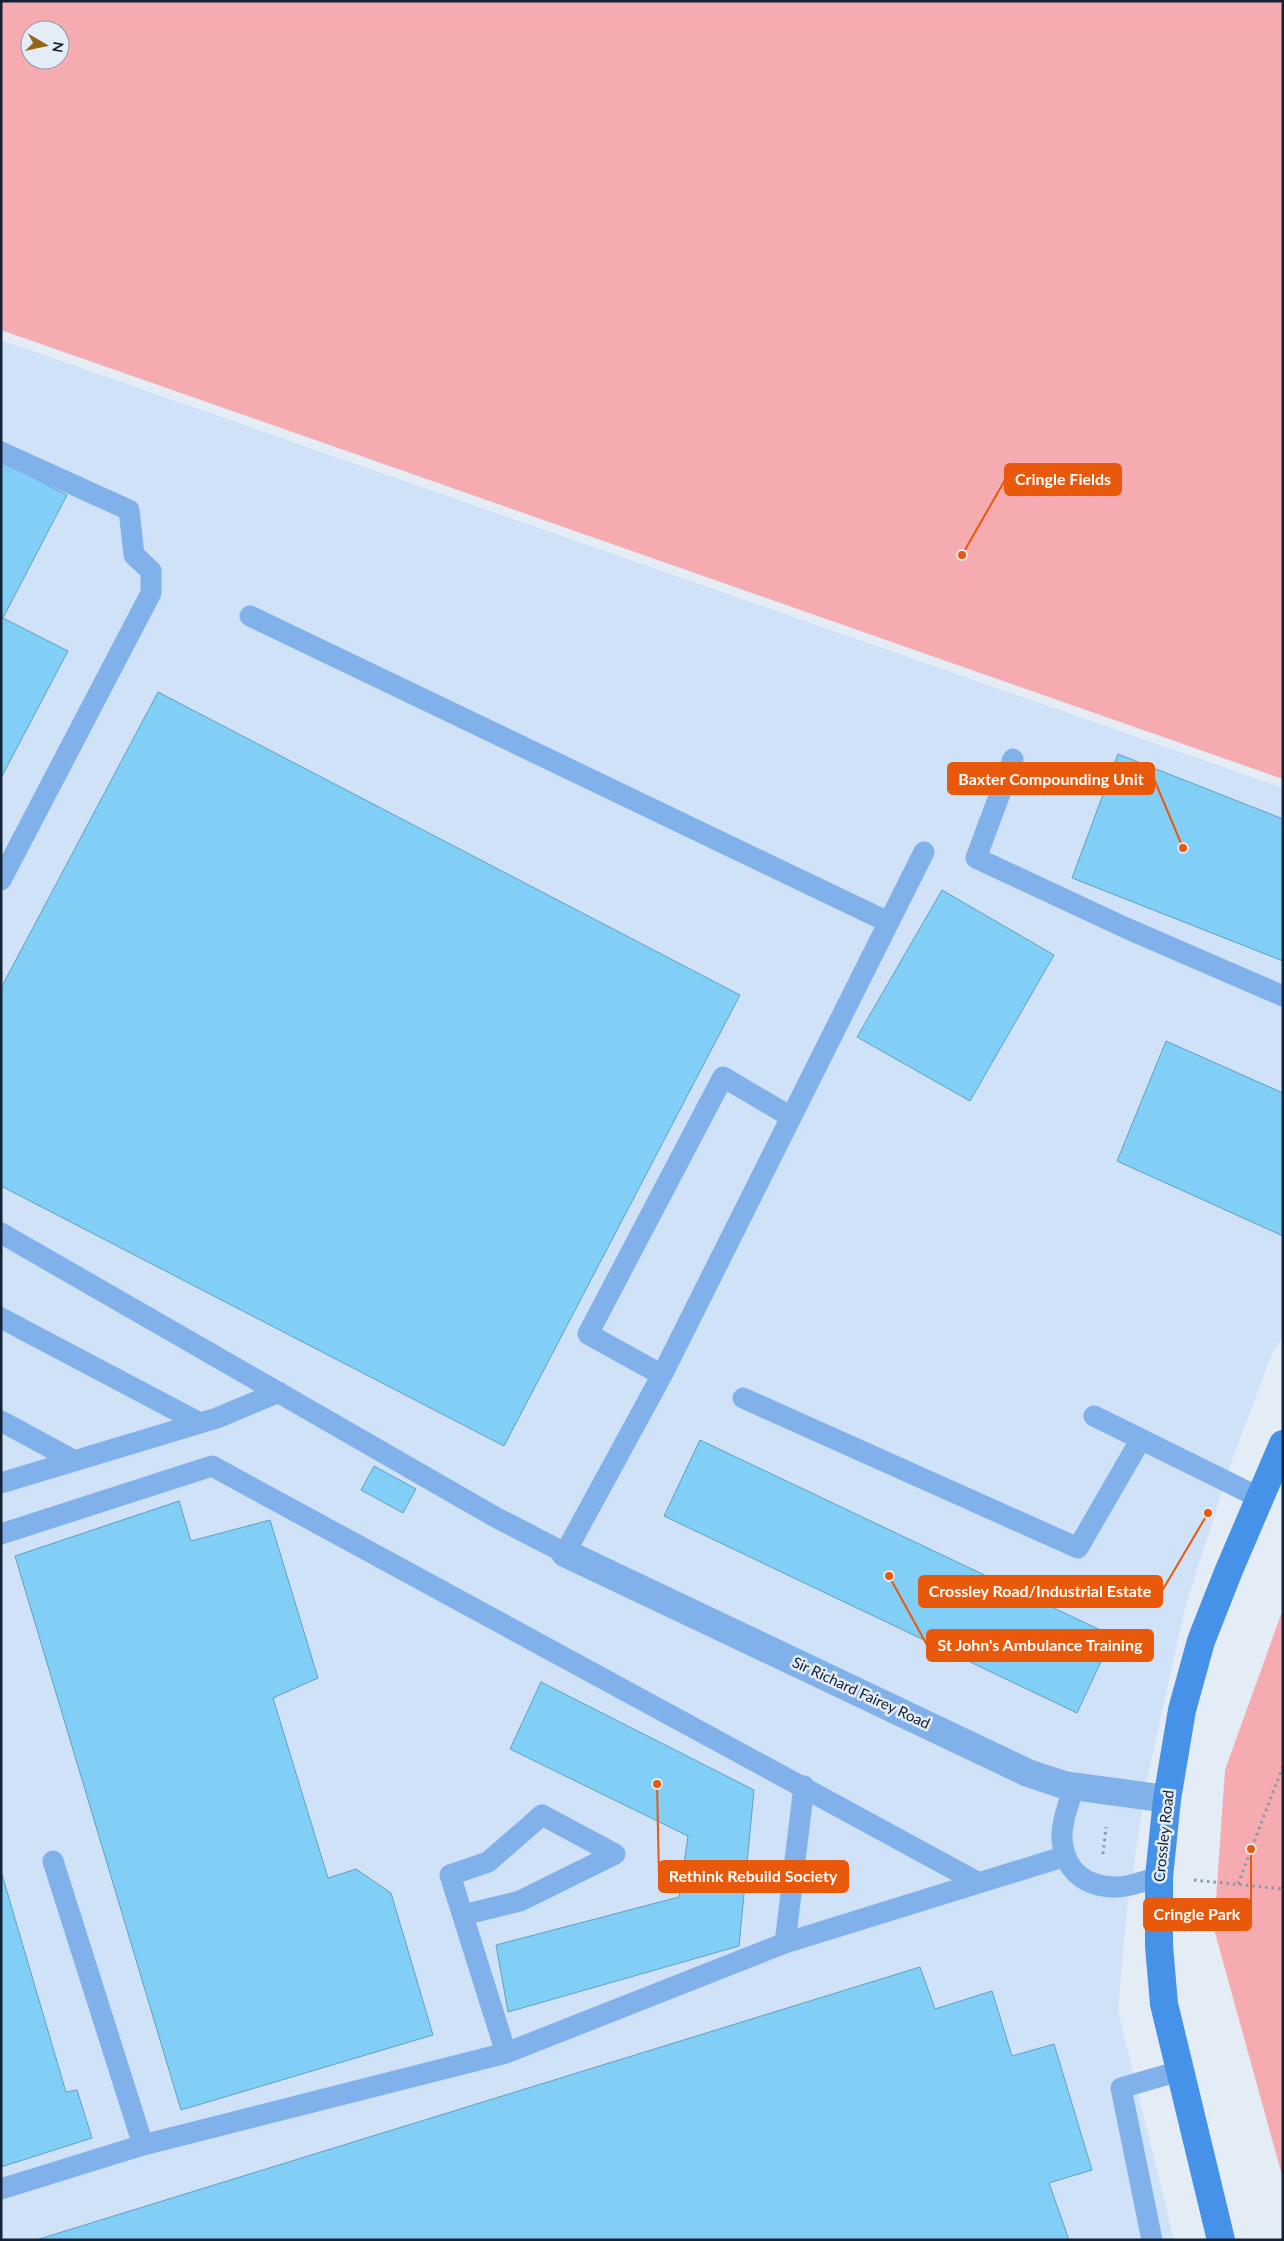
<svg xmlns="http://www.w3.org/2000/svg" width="1284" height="2241" font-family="Lato,sans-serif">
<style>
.built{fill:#d0e2f8}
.green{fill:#f6abb1;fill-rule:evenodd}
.building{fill:#81cef7;stroke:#62a0c1}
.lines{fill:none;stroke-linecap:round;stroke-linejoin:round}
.path{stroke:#8e99a6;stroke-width:3;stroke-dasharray:2.5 4;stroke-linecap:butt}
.lane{stroke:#80b1eb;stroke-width:21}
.street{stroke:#80b1eb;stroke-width:28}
.secondary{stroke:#4592e8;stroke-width:28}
.labels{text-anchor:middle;stroke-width:5;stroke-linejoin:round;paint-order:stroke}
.street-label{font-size:15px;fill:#132234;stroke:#e4ecf6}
.leader{fill:none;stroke:#e8590c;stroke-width:2}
.callout-dot{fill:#e8590c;stroke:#e4ecf6;stroke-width:2}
.callout{fill:#e8590c;stroke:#e8590c;stroke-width:2}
.callout-label{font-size:16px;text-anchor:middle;font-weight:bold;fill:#fff}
</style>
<rect width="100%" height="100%" fill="#e4ecf6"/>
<path class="built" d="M1,340L1283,788V1336L1272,1354L1231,1463L1185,1608L1147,1779L1127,1908L1118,2011L1174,2240H1Z"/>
<path class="green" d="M1,1H1283V779L1,330ZM30,30H60V60H30Z
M1283,1609V2179L1214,1929L1225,1770Z"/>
<path class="building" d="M1,461L67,495L3,618L68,651L1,778Z
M158,692L740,995L504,1446L1,1186V988Z
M1118,754L1283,819V961L1072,878Z
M942,890L1054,955L970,1101L857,1037Z
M1166,1041L1283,1093V1236L1117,1161Z
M700,1440L1113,1636L1077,1713L664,1516Z
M374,1466L416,1489L403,1513L361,1490Z
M179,1501L191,1541L270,1520L318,1678L273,1698L328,1878L356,1869L391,1893L433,2035L181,2110L15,1556Z
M541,1682L754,1790L739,1946L508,2012L496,1945L679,1897L688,1836L510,1749Z
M1,1871L66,2092L77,2090L92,2138L1,2167Z
M920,1967L935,2009L992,1991L1012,2056L1054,2044L1092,2170L1049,2183L1069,2240H36Z"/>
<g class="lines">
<path class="path" d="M1103,1854L1106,1827
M1194,1880L1283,1889
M1238,1884L1283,1766"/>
<path class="lane" d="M1,452L129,510L134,555L151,571V593L1,880
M250,616L888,922
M1013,759L976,858L1126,928L1283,996
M1,1233L497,1518L565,1553L662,1375L924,852
M1,1318L200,1423
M662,1375L588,1334L723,1077L791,1117
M743,1398L1078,1548L1141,1439
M1094,1416L1260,1498
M1,1421L75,1461
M1,1483L217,1418L279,1392
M1,1534L212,1466L979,1883
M1074,1787C1069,1803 1061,1822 1062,1840C1065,1872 1086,1887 1117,1887C1130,1887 1146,1880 1159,1877
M53,1861L143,2145
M463,1915L520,1901L615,1854L542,1815L488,1862L450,1875L506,2053
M785,1943L804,1786
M1,2189L143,2145L506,2053L785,1943L1066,1856
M1152,2240L1121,2088L1179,2071"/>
<path class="street" d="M565,1553L1028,1773L1064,1785L1167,1799"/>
<path class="secondary" d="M1221,2240L1164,2004L1159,1946V1877L1167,1799L1182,1710L1201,1641L1229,1570L1283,1444"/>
</g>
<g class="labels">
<g class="street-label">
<text transform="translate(861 1693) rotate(25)" y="5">Sir Richard Fairey Road</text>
<text transform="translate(1164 1836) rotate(-84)" y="5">Crossley Road</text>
</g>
</g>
<path class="leader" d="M962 555L1005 480M1183 848L1154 779M1208 1513L1162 1591M889 1576L927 1645M657 1784L659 1877M1251 1849L1251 1914"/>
<g class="callout-dot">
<circle cx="962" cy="555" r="5"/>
<circle cx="1183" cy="848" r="5"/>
<circle cx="1208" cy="1513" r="5"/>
<circle cx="889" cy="1576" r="5"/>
<circle cx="657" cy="1784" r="5"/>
<circle cx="1251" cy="1849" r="5"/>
</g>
<g class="callout">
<rect x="1005" y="464" width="116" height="31" rx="5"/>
<rect x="948" y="763" width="206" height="31" rx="5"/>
<rect x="919" y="1576" width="243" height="31" rx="5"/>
<rect x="927" y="1630" width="226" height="31" rx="5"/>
<rect x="659" y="1861" width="189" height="31" rx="5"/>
<rect x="1144" y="1899" width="107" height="31" rx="5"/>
</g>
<g class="callout-label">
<text x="1063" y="485">Cringle Fields</text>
<text x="1051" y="785">Baxter Compounding Unit</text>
<text x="1040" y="1597">Crossley Road/Industrial Estate</text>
<text x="1040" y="1651">St John's Ambulance Training</text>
<text x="753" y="1882">Rethink Rebuild Society</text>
<text x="1197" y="1920">Cringle Park</text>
</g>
<rect width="1284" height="2241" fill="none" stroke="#132234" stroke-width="5"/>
<g transform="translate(45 45) rotate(99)"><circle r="24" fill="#e4ecf6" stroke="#909ba8"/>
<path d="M0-4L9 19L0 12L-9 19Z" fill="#966516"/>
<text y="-8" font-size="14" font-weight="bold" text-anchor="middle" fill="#132234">N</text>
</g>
</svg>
